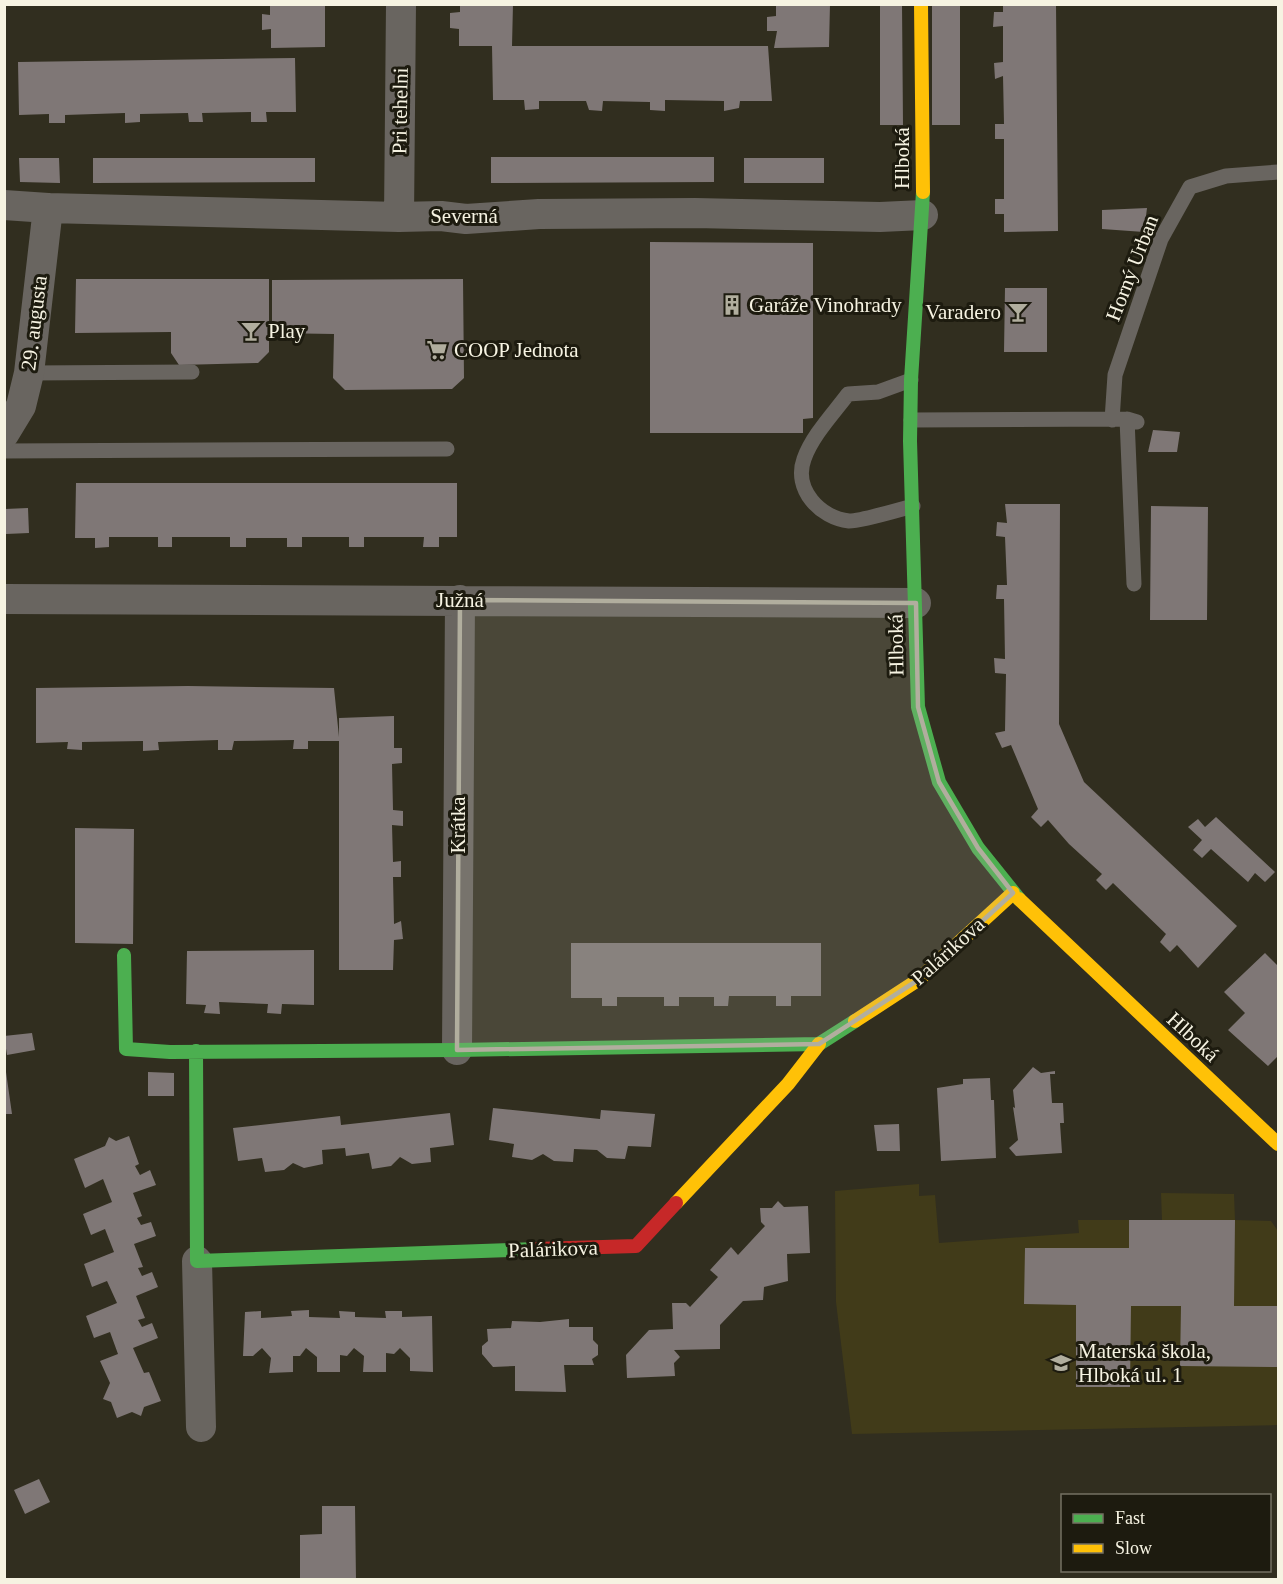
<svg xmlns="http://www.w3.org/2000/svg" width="1283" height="1584" font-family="'Times New Roman',serif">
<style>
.built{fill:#413b19}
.building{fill:#7f7776}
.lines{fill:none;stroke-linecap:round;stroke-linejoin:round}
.lane{stroke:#696560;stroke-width:15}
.street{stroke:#696560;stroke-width:30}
.fast{stroke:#4caf50;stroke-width:14}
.slow{stroke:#ffc107;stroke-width:14}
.jam{stroke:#c62828;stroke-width:14}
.marked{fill:#b1ae9e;fill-opacity:0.2;stroke:#b1ae9e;stroke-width:4.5;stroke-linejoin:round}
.labels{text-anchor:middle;stroke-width:6;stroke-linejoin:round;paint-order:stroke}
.street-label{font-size:21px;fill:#f6f3e2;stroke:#1d1b0f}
.poi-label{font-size:21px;fill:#f6f3e2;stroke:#1d1b0f;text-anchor:start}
</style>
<rect width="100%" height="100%" fill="#312e1f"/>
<path class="built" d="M919,1184V1196L935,1195L939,1243L1079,1233L1078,1220H1162L1161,1193L1234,1194L1235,1220L1271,1221L1278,1231V1425L852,1434L836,1302L835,1191Z"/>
<path class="building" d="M270,4H325V47L271,48V29L262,30V14L270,15Z
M460,4H513L512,46H768L772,101H740L739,108L724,111V101L665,100V111L650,110V102L603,101L602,111L589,110L586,101H539V109L525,110L524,100H493L492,46H459V29L450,28V13L460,12Z
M776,4H830L829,47L774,48L777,31H767V17L776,16Z
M880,4H902L903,125H880Z
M932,4H960V125H932Z
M1003,4H1056L1058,231L1004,232V214H995V199H1004V139H995V124H1004L1003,76L995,79L994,63L1003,62V26L993,27L994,12H1003Z
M295,58L296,112H266L267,122H251V112L202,113L203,122H189L188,113L140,114V122L125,123V113L65,115V123H49V114L19,115L18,62Z
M491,157H714V182L491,183Z
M19,158H59L60,183L20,182Z
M93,158H315V182L93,183Z
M744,158H824V183H744Z
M1147,208L1144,232L1102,229V210Z
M650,242L813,243V418L803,419V433H650Z
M76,279H269V352L258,363L179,365L171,353V332L75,333Z
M463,279L464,378L452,389L345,390L333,378L334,334L272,333V280Z
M1005,288H1047V352H1004Z
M1153,430L1180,432L1177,452H1148Z
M76,483H457V537H439V547H423L424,537H364V547H349V537H302V547H287V538H246V547H230V537H172V547H158V537H109V547L95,548V538H75Z
M1005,504H1060L1059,724L1084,782L1237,926L1198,968L1177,945L1170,952L1160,942L1166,934L1113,883L1106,890L1096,880L1102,874L1069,844L1048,820L1041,827L1031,817L1038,809L1011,745L1002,748L995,733L1005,731L1006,674L995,673L994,658L1005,659L1004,599H996L997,585H1007L1005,537L996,536L997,522L1007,523Z
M1151,506L1208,507L1207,620H1150Z
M28,508L29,533L6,534L5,509Z
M188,686L334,688L339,737V718L394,716V748H402V763L392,764L393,810L403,811V826L392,825L393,862L401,861V877H393L394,924L401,921L403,939L394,940L393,970H339V741H308V749H293L294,740L234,741L232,750H218V740L158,742L159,750L143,751V741L82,742V750L67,749L68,742L36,743V688Z
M1216,817L1275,872L1265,882L1255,873L1248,882L1211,849L1202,858L1193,850L1202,840L1188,827L1198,819L1205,827Z
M75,828L134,829L133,944L75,943Z
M571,943H821V996H791V1006H776V996H729L728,1006H714V997H679V1006H664V997H617V1006H602V998H571Z
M314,950V1005L282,1004L281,1014L267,1013L268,1004L219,1002L220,1014L204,1013L206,1005L186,1004L187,951Z
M1265,953L1278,966V1056L1268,1066L1228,1030L1245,1013L1224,992Z
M32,1033L35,1050L7,1055L4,1036Z
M1033,1067L1041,1073L1055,1071V1074H1050L1052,1103H1063L1064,1123H1060L1062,1153L1016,1156L1009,1148L1018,1140L1013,1107L1015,1108L1013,1090Z
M6,1072L12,1114H4V1073Z
M148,1072L174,1073V1096H148Z
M990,1078L991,1100H994L996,1158L941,1161L937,1088L963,1084V1079Z
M493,1108L600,1119L601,1110L655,1114L651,1147L628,1146L625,1159L607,1158L597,1150L574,1149L573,1162L554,1161L543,1154L532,1160L512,1157L514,1144L489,1140Z
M450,1113L454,1145L430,1148L431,1162L412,1164L400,1157L391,1166L372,1169L369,1153L346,1156L345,1148L322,1150L323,1164L304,1168L293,1163L284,1170L265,1172L262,1158L238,1161L233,1128L340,1116L341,1125Z
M899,1124L900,1151H877L874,1125Z
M129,1136L139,1164L135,1166L140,1175L150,1170L156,1185L133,1193L142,1216L137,1218L141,1225L151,1222L156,1236L134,1244L143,1267L138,1268L142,1276L152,1272L158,1287L136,1296L145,1318L138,1320L142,1327L152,1323L158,1338L133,1348L144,1373L149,1372L161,1401L144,1407L141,1416L132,1412L117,1418L111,1402L103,1399L110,1383L100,1361L118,1354L110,1332L94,1338L86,1316L117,1303L107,1281L92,1287L84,1264L114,1252L105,1229L91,1235L83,1214L112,1202L103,1179L85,1188L74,1159L105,1146L109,1137L116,1141Z
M778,1201L784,1207L808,1206L810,1253L787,1254L788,1281L764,1287L763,1300L743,1301L720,1325V1349L674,1350L680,1357L674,1363L675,1376L627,1378L626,1355L649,1330L673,1329L672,1303H686L690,1307L718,1277L710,1270L731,1247L738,1255L765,1226L761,1222L760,1208H772Z
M1129,1220H1235L1234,1306H1278V1367L1180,1366L1181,1306H1131L1130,1387H1076V1305L1024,1304L1025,1248H1129Z
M309,1310V1317L340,1318L339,1311L355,1312V1317L386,1318L385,1311H402V1317L432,1316L433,1372L410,1371V1358L400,1348L394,1354L386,1353V1372H363L364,1356L354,1348L347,1356L340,1355V1372H317V1357L306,1348L300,1356H293V1372L269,1373L271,1358L262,1348L253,1356H243L245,1312L261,1311V1318L292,1316L291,1311Z
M569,1319V1327H593V1340L598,1345V1355L592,1359L594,1365H564L566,1392L515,1391V1366L493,1367L482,1354V1346L488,1341L487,1329L511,1328L512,1321L540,1322Z
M39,1479L50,1502L25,1514L14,1490Z
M322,1506H355L356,1580H300V1535L322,1534Z"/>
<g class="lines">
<path class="lane" d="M29,373L192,372
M911,380L878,392L848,394C833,414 812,436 804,459C793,489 820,518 849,521C862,521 898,510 913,506
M1127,419L1134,584
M911,420L1127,419L1137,422
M1112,420L1115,375L1161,239L1190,187L1226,176L1278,172
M4,451L447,449"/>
<path class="street" d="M4,205L48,208L399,217L441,216L466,219L539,214L695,213L880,217L923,215
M399,217L401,4
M4,434L21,406L29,373L48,208
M4,599L916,603
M457,1050L460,600
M197,1261L201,1427"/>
<path class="fast" d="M923,192L911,380L910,441L918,707L939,782L978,848L1019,899
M124,955L126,1049L170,1052L457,1050L819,1044L855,1021
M196,1051L197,1261L536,1249"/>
<path class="slow" d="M921,4L923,192
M1019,899L1278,1144
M855,1021L918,980L1013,893
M676,1203L788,1084L819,1044"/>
<path class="jam" d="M536,1249L636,1246L676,1203"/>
</g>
<path class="marked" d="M460,600L916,603L918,707L939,782L978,848L1013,893L918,980L819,1044L457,1050Z"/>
<defs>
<g id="building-bare" transform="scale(1.62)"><path d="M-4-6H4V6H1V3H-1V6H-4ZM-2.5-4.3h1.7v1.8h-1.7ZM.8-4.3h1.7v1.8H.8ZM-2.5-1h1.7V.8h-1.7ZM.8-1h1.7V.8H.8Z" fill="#b1ae9e" stroke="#1d1b0f" stroke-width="2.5" paint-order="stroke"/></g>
<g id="bar-bare" transform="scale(1.62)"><path d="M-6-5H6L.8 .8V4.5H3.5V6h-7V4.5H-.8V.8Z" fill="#b1ae9e" stroke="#1d1b0f" stroke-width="2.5" paint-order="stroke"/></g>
<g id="supermarket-bare" transform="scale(1.62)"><path d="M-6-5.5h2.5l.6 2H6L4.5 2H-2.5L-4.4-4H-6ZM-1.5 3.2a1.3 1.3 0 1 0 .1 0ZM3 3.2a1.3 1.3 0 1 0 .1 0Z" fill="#b1ae9e" stroke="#1d1b0f" stroke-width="2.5" paint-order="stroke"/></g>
<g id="school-bare" transform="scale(1.62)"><path d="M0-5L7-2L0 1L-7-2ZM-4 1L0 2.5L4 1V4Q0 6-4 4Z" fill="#b1ae9e" stroke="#1d1b0f" stroke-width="2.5" paint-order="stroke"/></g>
</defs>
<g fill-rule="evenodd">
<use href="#building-bare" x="732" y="305"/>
<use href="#bar-bare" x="1018" y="312"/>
<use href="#bar-bare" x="251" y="331"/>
<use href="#supermarket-bare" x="437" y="350"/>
<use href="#school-bare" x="1061" y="1363"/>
</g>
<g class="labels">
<g class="street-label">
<text transform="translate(400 111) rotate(-89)" y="7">Pri tehelni</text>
<text transform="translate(902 158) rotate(-90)" y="7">Hlboká</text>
<text x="464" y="223">Severná</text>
<text transform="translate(1132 268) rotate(-69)" y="7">Horný Urban</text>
<text transform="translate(34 323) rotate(-83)" y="7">29. augusta</text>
<text x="460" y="607">Južná</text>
<text transform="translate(896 645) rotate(-91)" y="7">Hlboká</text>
<text transform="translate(458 825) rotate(-90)" y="7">Krátka</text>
<text transform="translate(948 951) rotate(-42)" y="7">Palárikova</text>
<text transform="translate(1193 1037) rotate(43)" y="7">Hlboká</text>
<text transform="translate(553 1249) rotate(-2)" y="7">Palárikova</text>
</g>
<g class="poi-label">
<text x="749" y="312">Garáže Vinohrady</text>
<text x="1001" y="319" text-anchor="end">Varadero</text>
<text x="268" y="338">Play</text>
<text x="454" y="357">COOP Jednota</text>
<text x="1078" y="1358">Materská škola,<tspan x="1078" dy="24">Hlboká ul. 1</tspan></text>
</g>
</g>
<rect width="1283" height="1584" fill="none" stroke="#f6f3e2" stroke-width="12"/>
<rect x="1061" y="1494" width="210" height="78" fill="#1d1b0f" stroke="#747163" stroke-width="1.5"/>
<rect x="1073" y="1514" width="30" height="9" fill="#4caf50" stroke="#747163" stroke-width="1.5"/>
<text x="1115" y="1524" font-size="18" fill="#f6f3e2">Fast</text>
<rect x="1073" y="1544" width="30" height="9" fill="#ffc107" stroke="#747163" stroke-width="1.5"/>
<text x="1115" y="1554" font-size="18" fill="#f6f3e2">Slow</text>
</svg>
